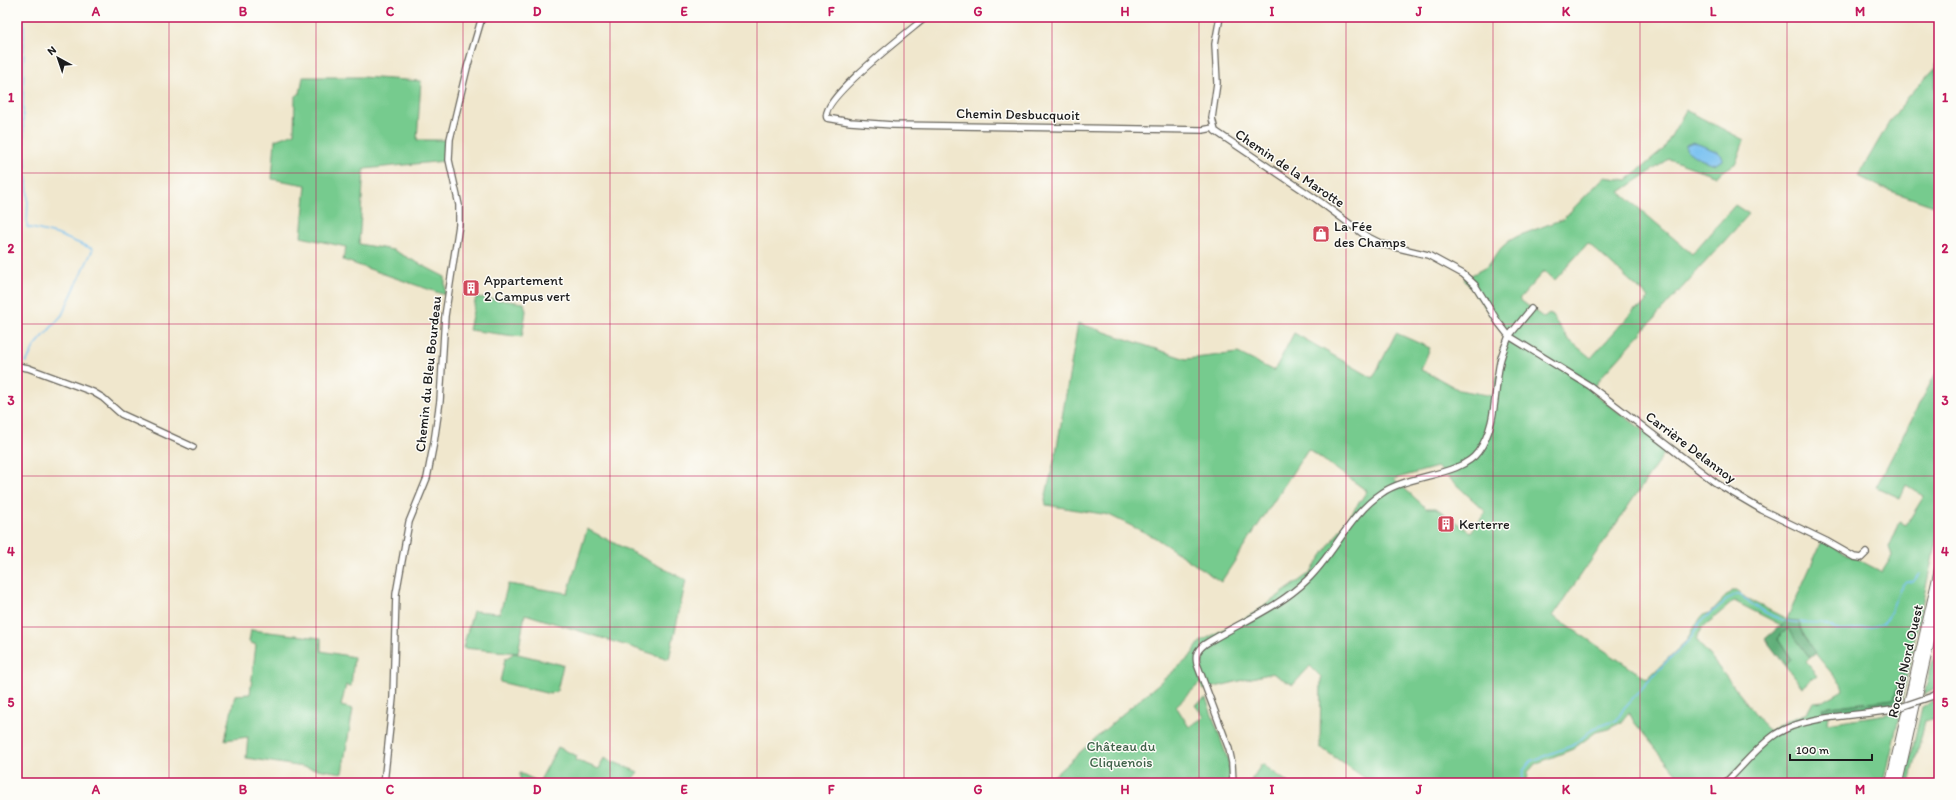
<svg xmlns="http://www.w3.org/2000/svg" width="1956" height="800" font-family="Itim,sans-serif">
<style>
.green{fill:#76cb8e;stroke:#497455;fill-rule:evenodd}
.forest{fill:#60af79;stroke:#3e664a}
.water{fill:#77c0f0;stroke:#4a6e86}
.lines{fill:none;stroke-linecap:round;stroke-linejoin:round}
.stream{stroke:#77c0f0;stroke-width:1.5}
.minor-casing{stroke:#66635a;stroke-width:8}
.highway-casing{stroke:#66635a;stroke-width:10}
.minor{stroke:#fff;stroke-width:5.5}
.highway{stroke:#fff;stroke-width:8}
.minor-bridge-casing{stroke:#66635a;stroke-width:8;stroke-linecap:butt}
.minor-bridge{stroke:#fff;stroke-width:5.5}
.grid{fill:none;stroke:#c2185b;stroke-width:1;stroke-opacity:0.55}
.labels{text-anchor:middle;stroke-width:3;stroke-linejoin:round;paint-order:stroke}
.street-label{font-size:14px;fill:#1c1c1c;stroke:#fdfcf7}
.poi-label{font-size:14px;fill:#1c1c1c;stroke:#fdfcf7;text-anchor:start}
.park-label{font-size:14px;fill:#40624a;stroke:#fdfcf7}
.neatline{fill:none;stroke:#c2185b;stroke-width:1.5}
.grid-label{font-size:13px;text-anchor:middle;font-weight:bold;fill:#c2185b}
</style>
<rect width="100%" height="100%" fill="#fdfcf7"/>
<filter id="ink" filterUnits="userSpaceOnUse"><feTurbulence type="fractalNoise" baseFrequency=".025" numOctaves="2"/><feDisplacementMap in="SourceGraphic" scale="8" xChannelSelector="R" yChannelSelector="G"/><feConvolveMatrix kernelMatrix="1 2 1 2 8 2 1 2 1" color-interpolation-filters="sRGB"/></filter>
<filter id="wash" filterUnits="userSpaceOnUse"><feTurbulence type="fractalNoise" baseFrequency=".012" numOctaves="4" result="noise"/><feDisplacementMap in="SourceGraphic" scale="16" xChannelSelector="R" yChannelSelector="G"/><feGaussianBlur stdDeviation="0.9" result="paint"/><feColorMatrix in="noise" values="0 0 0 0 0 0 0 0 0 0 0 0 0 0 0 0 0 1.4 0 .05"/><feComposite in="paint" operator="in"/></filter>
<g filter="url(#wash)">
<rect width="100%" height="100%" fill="#f0e7cd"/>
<path class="green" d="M1936,67L1935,147L1939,148V222L1934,206L1885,189L1858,176L1890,121L1909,96Z
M303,77H361L421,81L417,140H446L445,161L364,169L359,244L393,250L445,277V295L343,260L346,247L301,237L306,185L272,179L275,140L294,133L295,97L300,93Z
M1686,110L1744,140L1736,163L1716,176L1669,159L1620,192L1692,254L1735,205L1749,214L1603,375L1591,392L1668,448L1553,616L1647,679L1687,640L1693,628L1703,615L1710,613L1731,591H1737L1747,599L1787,619L1822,541L1882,572L1892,556L1889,547L1900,522L1906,525L1924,496L1906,485L1900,498L1876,487L1939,367V528L1912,650L1905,659L1894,699L1823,708V711L1828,714L1827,723L1900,712L1884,783H1684L1634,722L1629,712L1620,723L1608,729L1596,732L1573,749L1535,764L1528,772L1527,783H1372L1320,747L1321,677L1310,666L1293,685L1272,673L1203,690L1200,683L1176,706L1189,727L1204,717L1195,705L1206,698L1228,760L1230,783H1046L1119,717L1189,658L1200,642L1256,612L1310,573L1367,491L1308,449L1221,582L1154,537L1109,515L1046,505L1045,499L1056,453L1078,323L1186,359L1238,353L1274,371L1294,333L1373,378L1396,333L1430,348L1421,370L1436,377L1459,390L1493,396L1506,335L1464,279L1488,266L1501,248L1509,241L1518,236L1563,219L1604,177L1627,180L1663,150ZM1588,243L1649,298L1640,308L1634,310L1591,358L1568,339L1552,316L1549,314L1544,318L1519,299L1544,271L1555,280ZM1437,467L1486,512L1471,532L1436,508H1426L1394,479ZM1734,601L1781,625L1787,620L1799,621C1801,641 1828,668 1841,684L1843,690L1824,701L1813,702L1807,713L1786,721L1769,731L1696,639L1703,627Z
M476,297L524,303L526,311L522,337L469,330Z
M587,529L686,580L669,659L525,614L518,653L463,648L473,611L500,613L508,584L568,593Z
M1789,628L1810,658L1806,662L1817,675L1802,687L1785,665L1791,659L1777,638Z
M251,630L321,638V651L354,657L351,686L346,685L341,706L353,709L342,773L246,758L248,737L225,740L235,695L250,694L256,645L249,642Z
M1939,637V687L1924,695Z
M514,653L563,665L557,691L550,694L500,682L505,659Z
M1939,698V717L1925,721L1910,783H1905L1922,707Z
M558,747L577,756L575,760L599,769L604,758L638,772L629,783H520V773L539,782Z
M1262,764L1289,783H1249Z"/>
<path class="forest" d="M1937,22H1939V148H1935Z
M1787,620L1799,621L1800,629L1816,653L1810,658L1788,628L1777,638L1791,659L1785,665L1765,639Z
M1912,650L1902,703L1877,708L1828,714L1823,711L1822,708L1894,699L1905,659Z"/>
<path class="water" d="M1693,142L1718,152L1722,156V160L1716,164C1706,162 1693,157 1686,149V145Z"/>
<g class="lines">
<path class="stream" d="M24,17L23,120L28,197L27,227L56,234L93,249L62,315L34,347L26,363
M1522,783L1523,771L1531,761L1571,746L1578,742L1592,729L1617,720L1624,708L1666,662L1689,640L1700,622L1733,595H1740C1753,606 1776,621 1794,622C1803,623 1812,622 1821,623C1828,623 1832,628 1838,630C1845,632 1877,627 1883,623C1893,617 1894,592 1906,581L1913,582L1919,574"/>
</g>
</g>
<g filter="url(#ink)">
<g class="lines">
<g class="minor-casing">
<path id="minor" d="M926,17C911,30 818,100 827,118L850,122L893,125L1203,130L1213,128
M1220,17L1215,44L1217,83L1212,118L1215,131L1319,201L1366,236L1382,244L1428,255L1463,274L1475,285L1498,322L1509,336C1506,344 1502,353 1500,362C1494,391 1497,426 1478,452C1461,476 1407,475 1382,493C1349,515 1335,553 1307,580C1278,608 1239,623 1205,644C1197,650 1195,655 1197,664L1229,749L1232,763L1233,783
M1531,309L1509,336L1590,386L1716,483L1762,510L1826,541L1854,557L1861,558L1866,553
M17,366L28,368L93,392L103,398L121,414L193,447
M1933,696L1939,692
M384,783L393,698L396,594L409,522L427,478L434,442L440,401L445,316L459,225V205L449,160L450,139L467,68L482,17
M1725,783C1742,767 1757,747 1776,734C1806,715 1857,716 1892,710"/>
</g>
<g class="highway-casing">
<path id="highway" d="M1890,783L1939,569
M1898,783L1939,602"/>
</g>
<use href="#minor" class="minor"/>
<use href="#highway" class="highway"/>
<g class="minor-bridge-casing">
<path id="minor-bridge" d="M1892,710L1933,696"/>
</g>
<use href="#minor-bridge" class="minor-bridge"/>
</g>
</g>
<path class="grid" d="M169,17V783M316,17V783M463,17V783M610,17V783M757,17V783M904,17V783M1052,17V783M1199,17V783M1346,17V783M1493,17V783M1640,17V783M1787,17V783M17,173H1939M17,324H1939M17,476H1939M17,627H1939"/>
<defs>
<g id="shop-square" transform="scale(0.9)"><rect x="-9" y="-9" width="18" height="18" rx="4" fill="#d1495b" stroke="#fdfcf7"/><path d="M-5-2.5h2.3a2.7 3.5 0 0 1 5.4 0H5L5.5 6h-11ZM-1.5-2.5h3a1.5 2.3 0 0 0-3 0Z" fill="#fff"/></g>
<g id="building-square" transform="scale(0.9)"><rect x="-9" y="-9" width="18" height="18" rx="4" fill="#d1495b" stroke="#fdfcf7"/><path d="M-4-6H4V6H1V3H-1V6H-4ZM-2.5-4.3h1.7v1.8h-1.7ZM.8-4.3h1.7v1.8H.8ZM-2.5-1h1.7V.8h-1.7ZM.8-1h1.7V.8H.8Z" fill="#fff"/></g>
</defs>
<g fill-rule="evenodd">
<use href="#shop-square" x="1321" y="234"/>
<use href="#building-square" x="471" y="288"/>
<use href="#building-square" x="1446" y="524"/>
</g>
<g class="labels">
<g class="street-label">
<text transform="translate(1018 114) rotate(1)" y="5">Chemin Desbucquoit</text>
<text transform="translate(1290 168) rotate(34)" y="5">Chemin de la Marotte</text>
<text transform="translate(428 374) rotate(-84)" y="5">Chemin du Bleu Bourdeau</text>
<text transform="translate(1691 447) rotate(37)" y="5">Carrière Delannoy</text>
<text transform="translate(1905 661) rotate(-77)" y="5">Rocade Nord Ouest</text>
</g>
<g class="poi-label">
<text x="1334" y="231">La Fée<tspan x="1334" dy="16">des Champs</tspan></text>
<text x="484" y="285">Appartement<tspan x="484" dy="16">2 Campus vert</tspan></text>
<text x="1459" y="529">Kerterre</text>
</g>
<g class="park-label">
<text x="1121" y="751">Château du<tspan x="1121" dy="16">Cliquenois</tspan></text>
</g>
</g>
<rect width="1956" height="800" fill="none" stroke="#fdfcf7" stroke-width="44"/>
<g transform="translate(58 58) rotate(320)" stroke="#fdfcf7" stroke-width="3" paint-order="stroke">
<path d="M0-3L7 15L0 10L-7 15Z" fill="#1c1c1c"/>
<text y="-6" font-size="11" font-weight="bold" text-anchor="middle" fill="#1c1c1c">N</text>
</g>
<path d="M1790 754v6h82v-6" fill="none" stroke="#1c1c1c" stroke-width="2"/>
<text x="1796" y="754" font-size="12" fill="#1c1c1c" stroke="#fdfcf7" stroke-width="3" paint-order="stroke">100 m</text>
<rect x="22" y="22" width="1912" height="756" class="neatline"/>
<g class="grid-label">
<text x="96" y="16">A</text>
<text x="243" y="16">B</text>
<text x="390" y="16">C</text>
<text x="537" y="16">D</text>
<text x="684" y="16">E</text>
<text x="831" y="16">F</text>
<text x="978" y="16">G</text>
<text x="1125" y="16">H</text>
<text x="1272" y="16">I</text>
<text x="1419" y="16">J</text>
<text x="1566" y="16">K</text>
<text x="1713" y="16">L</text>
<text x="1860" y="16">M</text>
<text x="11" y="102">1</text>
<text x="1945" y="102">1</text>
<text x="11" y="253">2</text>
<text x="1945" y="253">2</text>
<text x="11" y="405">3</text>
<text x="1945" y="405">3</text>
<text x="11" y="556">4</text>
<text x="1945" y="556">4</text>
<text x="11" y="707">5</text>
<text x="1945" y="707">5</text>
<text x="96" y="794">A</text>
<text x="243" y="794">B</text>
<text x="390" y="794">C</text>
<text x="537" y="794">D</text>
<text x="684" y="794">E</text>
<text x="831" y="794">F</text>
<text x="978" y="794">G</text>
<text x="1125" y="794">H</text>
<text x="1272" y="794">I</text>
<text x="1419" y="794">J</text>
<text x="1566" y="794">K</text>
<text x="1713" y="794">L</text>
<text x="1860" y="794">M</text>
</g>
</svg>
